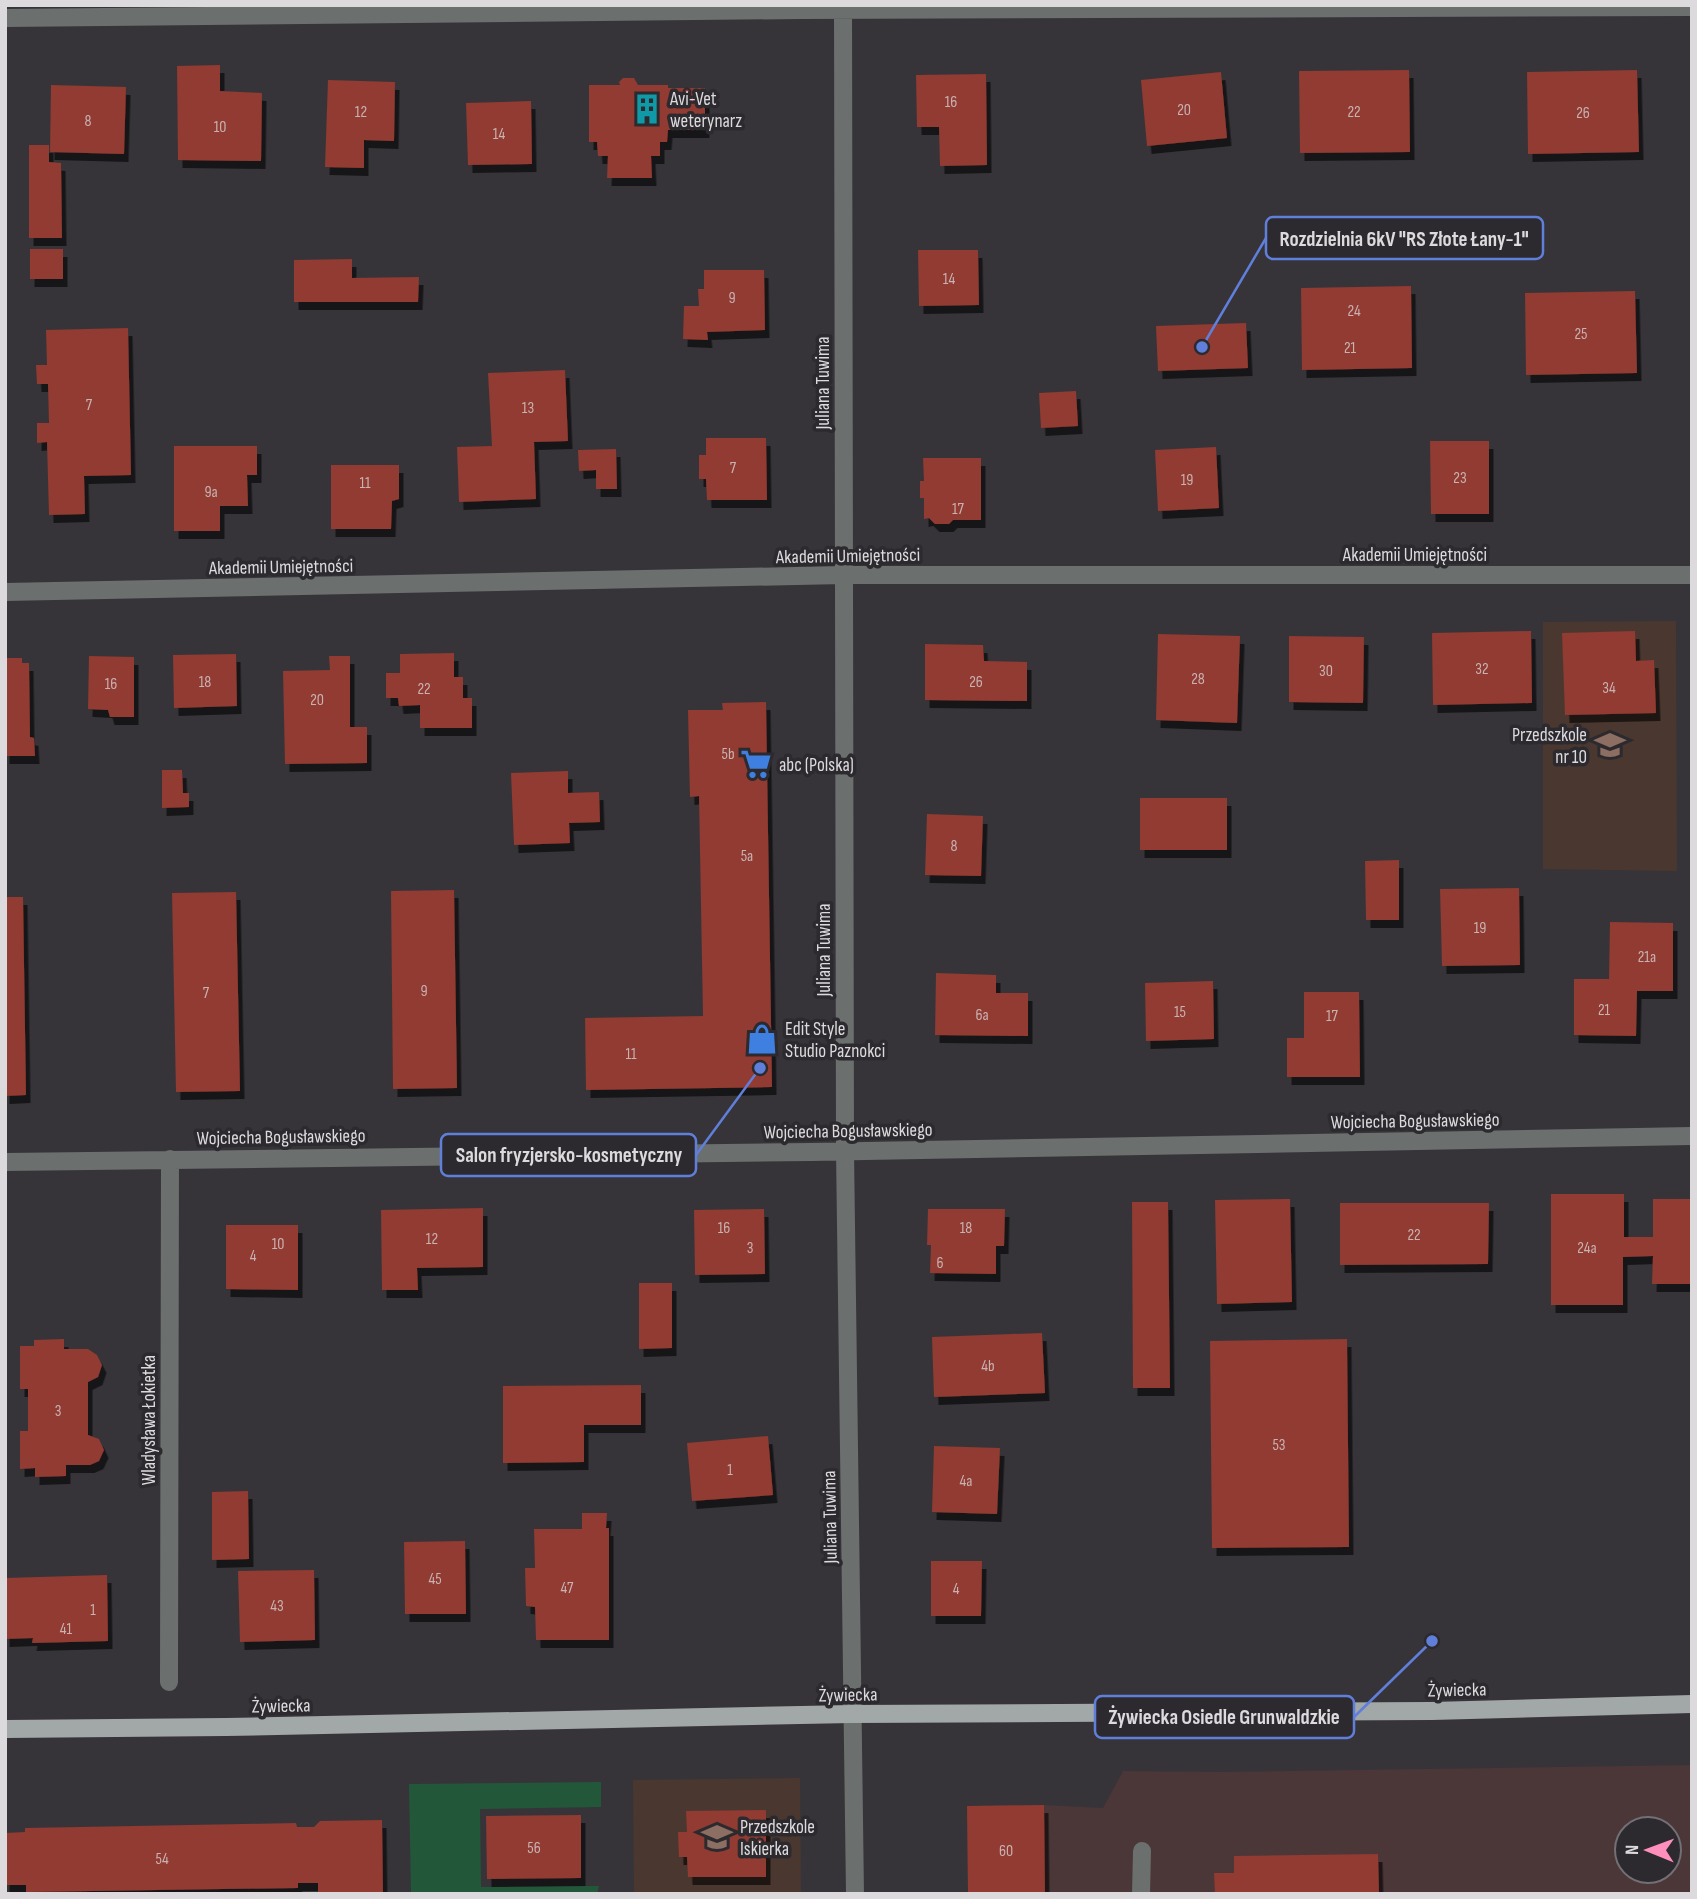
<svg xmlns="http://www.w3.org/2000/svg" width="1697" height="1899" font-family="'Sofia Sans Condensed',sans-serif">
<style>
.industrial{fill:#4b3638;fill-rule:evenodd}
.education{fill:#4a3830}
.green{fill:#225839}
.building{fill:#913a30;filter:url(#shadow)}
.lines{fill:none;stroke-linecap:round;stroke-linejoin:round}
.minor{stroke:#6b6f6e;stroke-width:18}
.major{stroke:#a1a8a7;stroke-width:18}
.labels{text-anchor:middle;stroke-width:7;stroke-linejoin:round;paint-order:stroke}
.number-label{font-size:16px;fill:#c9b2b2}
.poi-label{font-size:19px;fill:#dcdadd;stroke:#2c2a2e;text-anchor:start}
.street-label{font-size:19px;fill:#dcdadd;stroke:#2c2a2e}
.leader{fill:none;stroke:#607fda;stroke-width:2.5}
.callout-dot{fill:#607fda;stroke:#2c2a2e;stroke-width:2.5}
.callout{fill:#2c2a2e;stroke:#607fda;stroke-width:2.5}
.callout-label{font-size:21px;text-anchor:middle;font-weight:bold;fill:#dcdadd}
</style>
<defs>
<filter id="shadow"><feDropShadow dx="4.5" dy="8" stdDeviation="0" flood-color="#0009"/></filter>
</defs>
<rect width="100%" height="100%" fill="#363439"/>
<path class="industrial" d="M1692,1765V1894H968L967,1806L1044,1805L1103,1808L1123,1771L1223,1772ZM1627,1829H1669V1871H1627Z"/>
<path class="education" d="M1676,621L1677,871L1543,869V622Z
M800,1778L801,1894H634L633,1780Z"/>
<path class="green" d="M601,1782V1807L480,1809L481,1887L599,1886L597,1894H411L409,1784Z"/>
<path class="building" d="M220,65V91L262,93L261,161L178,160L177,66Z
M1409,70L1410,152L1300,153L1299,71Z
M1637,70L1639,152L1528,154L1527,72Z
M1221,72L1227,138L1147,146L1141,80Z
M986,74L987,165L940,166L939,127H917L916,75Z
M623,78H634L638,85H668V88H705V130H668L667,142H660V156H651L652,178H607L608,156H598L597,142H589V85H620L619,82Z
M328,80L395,82L394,141L364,140V168L325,167Z
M51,85L126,87L124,154L50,152Z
M531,101L532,164L468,165L466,103Z
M29,145H49V162L61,163L62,238H29Z
M30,249H63V279H30Z
M918,250H978L979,305L919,306Z
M352,259V278L419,277L418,302H294V260Z
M704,270H764L765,330L707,332L708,340L683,339L684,306H699L698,289H704Z
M1411,286L1412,368L1302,370L1301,288Z
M1635,291L1637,373L1526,375L1525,293Z
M1246,323L1248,368L1158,371L1156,326Z
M128,328L131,475L84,476L85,514L49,515L47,442L37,443V423H49L48,384H37L36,365H47L46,330Z
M565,370L568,441L534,442L536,499L459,502L457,447L492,446L488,373Z
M1076,391L1078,426L1041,428L1039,393Z
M706,438H766L767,500H707L706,479H699V455H706Z
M1430,441H1489V514H1431Z
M174,446H257V475H247L248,506H220V531H174Z
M1216,447L1219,508L1158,511L1155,450Z
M616,449L617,489H596V470L579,471L578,450Z
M923,458H981V520H953L949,524H935L929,518L924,519V498H920V481H924Z
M331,465H399V499L392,501L391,529H331Z
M1531,631L1532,703L1433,705L1432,633Z
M1635,631L1636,661L1654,660L1656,713L1565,715L1562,633Z
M1158,634L1240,636L1237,723L1156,720Z
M1289,636L1364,637L1363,703L1289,702Z
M925,644L983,645L984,661L1027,662V701L925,700Z
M454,653V677H463V698H472V728H420V705L399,706L398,698H386V673H400V654Z
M236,654L237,706L174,708L173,655Z
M89,656L134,657V717H110L108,710L88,709Z
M329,656H350V727H367V763L285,764L283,671L330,670Z
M5,658H22V663H29L30,737L34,738L35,756H5Z
M766,702L772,1087L586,1090L585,1018L703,1016L699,796L690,797L688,710H723L722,703Z
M162,770H182L183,793H189V807L162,808Z
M568,771V793L599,792L600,822L569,823L570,843L514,845L511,773Z
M1140,798H1227V850H1140Z
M927,814L983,816L981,876L925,875Z
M1399,860V920H1366L1365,861Z
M1519,888L1520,965L1442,966L1440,889Z
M454,890L457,1088L393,1089L391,891Z
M236,892L240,1091L176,1092L172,893Z
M5,897H23L26,1095L5,1096Z
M1610,922L1673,923V991H1637L1636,1036L1574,1035V979H1609Z
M936,973L996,975V993H1028V1036L935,1035Z
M1213,981L1214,1039L1146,1041L1145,983Z
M1304,992H1359L1360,1077H1287V1038H1304Z
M1551,1194H1624V1237H1653V1199H1692V1284H1652L1653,1256L1623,1257V1305H1551Z
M1290,1199L1292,1302L1217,1304L1215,1200Z
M1132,1202H1168L1170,1388H1133Z
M1340,1203H1489L1488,1264L1340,1265Z
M483,1208V1267L417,1268L418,1290H382L381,1210Z
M764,1209L765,1274L695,1275L694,1210Z
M928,1209H1005L1004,1246H996V1274L930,1273L931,1245H927Z
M226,1225H298V1290L226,1289Z
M639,1283H672V1348L639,1349Z
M1042,1333L1045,1393L934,1397L932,1337Z
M64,1339V1349H88L97,1355L102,1365L98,1377L88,1382V1435L99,1439L104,1450L99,1461L90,1465H66V1476L35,1477V1468L20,1469V1431H28V1389H20V1346H34V1340Z
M1347,1339L1349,1547L1212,1548L1210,1341Z
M641,1385V1425H584V1462L503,1463V1386Z
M768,1436L773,1495L692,1501L687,1443Z
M934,1446L1000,1448L997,1514L932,1512Z
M248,1491L249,1559L212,1560V1492Z
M582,1513H607L606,1528H609V1640H536L535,1607L526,1606L525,1568H535L534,1529H582Z
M465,1541L466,1614H405L404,1542Z
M931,1561H982L981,1616H931Z
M314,1570L315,1640L240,1642L238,1571Z
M107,1575L108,1641L32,1643L33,1638L5,1639V1578Z
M1044,1805L1045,1894H968L967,1806Z
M766,1810V1877H688L687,1857H679L678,1832H687L686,1811Z
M581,1815V1878L487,1879L486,1816Z
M382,1820L383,1894H318V1883H298V1888L26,1892V1885H5V1833L25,1832V1828L296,1823L297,1827H314L320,1821Z
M1378,1854L1379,1894H1215L1214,1873H1234V1856Z"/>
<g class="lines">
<path class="minor" d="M843,5L845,1151L855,1894
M5,18L800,10L1692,7
M5,592L843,575H1692
M5,1162L811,1152L1692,1136
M169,1682L170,1159
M1141,1894L1142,1851"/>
<path class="major" d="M5,1729L226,1727L852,1714L1432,1711L1692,1704"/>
</g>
<defs>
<g id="building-bare" transform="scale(2.415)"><path d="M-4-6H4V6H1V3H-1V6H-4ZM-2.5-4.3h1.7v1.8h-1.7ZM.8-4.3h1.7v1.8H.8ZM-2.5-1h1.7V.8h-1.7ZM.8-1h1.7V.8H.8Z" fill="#0f9aa8" stroke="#2c2a2e" stroke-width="2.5" paint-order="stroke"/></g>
<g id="school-bare" transform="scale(2.415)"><path d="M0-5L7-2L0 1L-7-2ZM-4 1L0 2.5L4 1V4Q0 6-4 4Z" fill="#8d6e63" stroke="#2c2a2e" stroke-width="2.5" paint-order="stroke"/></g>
<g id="supermarket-bare" transform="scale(2.415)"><path d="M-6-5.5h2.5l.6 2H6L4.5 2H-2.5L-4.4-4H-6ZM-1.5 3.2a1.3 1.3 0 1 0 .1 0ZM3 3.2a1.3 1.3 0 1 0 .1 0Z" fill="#3f7fe0" stroke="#2c2a2e" stroke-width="2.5" paint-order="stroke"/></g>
<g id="shop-bare" transform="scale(2.415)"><path d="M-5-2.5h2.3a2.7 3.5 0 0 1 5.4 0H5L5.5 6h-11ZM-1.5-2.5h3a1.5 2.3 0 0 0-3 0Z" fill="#3f7fe0" stroke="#2c2a2e" stroke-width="2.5" paint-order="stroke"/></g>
</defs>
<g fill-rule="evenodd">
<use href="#building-bare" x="647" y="109"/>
<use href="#school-bare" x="1610" y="745"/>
<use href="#supermarket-bare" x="756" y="764"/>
<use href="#shop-bare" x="762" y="1039"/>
<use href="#school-bare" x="717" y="1837"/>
</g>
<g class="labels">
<g class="number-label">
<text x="951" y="107">16</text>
<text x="1184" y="115">20</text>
<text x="361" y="117">12</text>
<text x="1354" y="117">22</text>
<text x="1583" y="118">26</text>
<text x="88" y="126">8</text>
<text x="220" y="132">10</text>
<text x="499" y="139">14</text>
<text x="949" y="284">14</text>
<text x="732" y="303">9</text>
<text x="1354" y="316">24</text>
<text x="1581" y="339">25</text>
<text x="1350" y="353">21</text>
<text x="89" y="410">7</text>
<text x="528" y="413">13</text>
<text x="733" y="473">7</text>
<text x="1460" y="483">23</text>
<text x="1187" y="485">19</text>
<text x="365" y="488">11</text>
<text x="211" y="497">9a</text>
<text x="958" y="514">17</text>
<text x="1482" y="674">32</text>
<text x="1326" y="676">30</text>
<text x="1198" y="684">28</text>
<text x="205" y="687">18</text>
<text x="976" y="687">26</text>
<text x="111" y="689">16</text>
<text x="1609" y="693">34</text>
<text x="424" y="694">22</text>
<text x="317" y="705">20</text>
<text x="728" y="759">5b</text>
<text x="954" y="851">8</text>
<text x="747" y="861">5a</text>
<text x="1480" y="933">19</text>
<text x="1647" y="962">21a</text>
<text x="424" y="996">9</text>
<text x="206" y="998">7</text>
<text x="1604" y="1015">21</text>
<text x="1180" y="1017">15</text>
<text x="982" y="1020">6a</text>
<text x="1332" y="1021">17</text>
<text x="631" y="1059">11</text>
<text x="724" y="1233">16</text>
<text x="966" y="1233">18</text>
<text x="1414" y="1240">22</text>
<text x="432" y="1244">12</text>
<text x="278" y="1249">10</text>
<text x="750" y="1253">3</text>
<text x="1587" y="1253">24a</text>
<text x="253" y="1261">4</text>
<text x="940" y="1268">6</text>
<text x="988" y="1371">4b</text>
<text x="58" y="1416">3</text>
<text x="1279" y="1450">53</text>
<text x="730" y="1475">1</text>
<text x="966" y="1486">4a</text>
<text x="435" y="1584">45</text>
<text x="567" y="1593">47</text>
<text x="956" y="1594">4</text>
<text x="277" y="1611">43</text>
<text x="93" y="1615">1</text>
<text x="66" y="1634">41</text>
<text x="534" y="1853">56</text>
<text x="1006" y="1856">60</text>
<text x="162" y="1864">54</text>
</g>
<g class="poi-label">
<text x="670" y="105">Avi-Vet<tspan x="670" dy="22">weterynarz</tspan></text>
<text x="1587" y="741" text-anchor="end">Przedszkole<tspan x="1587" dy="22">nr 10</tspan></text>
<text x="779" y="771">abc (Polska)</text>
<text x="785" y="1035">Edit Style<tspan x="785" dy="22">Studio Paznokci</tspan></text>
<text x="740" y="1833">Przedszkole<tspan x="740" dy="22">Iskierka</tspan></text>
</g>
<g class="street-label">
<text transform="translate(822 383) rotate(-90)" y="7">Juliana Tuwima</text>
<text x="1415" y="561">Akademii Umiejętności</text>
<text transform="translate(848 555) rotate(-1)" y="7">Akademii Umiejętności</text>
<text transform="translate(281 566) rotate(-1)" y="7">Akademii Umiejętności</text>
<text transform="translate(823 950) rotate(-90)" y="7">Juliana Tuwima</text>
<text transform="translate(1415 1120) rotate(-1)" y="7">Wojciecha Bogusławskiego</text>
<text transform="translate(848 1130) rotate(-1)" y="7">Wojciecha Bogusławskiego</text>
<text transform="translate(281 1136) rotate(-1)" y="7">Wojciecha Bogusławskiego</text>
<text transform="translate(148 1420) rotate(-90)" y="7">Wladysława Łokietka</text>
<text transform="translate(829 1517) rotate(-91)" y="7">Juliana Tuwima</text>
<text transform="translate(1457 1689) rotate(-1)" y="7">Żywiecka</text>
<text transform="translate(848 1694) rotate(-1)" y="7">Żywiecka</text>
<text transform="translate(281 1705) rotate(-1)" y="7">Żywiecka</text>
</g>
</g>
<path class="leader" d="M1202 347L1266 238M760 1068L696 1155M1432 1641L1354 1717"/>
<g class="callout-dot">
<circle cx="1202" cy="347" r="7"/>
<circle cx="760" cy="1068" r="7"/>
<circle cx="1432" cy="1641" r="7"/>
</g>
<g class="callout">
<rect x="1266" y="217" width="277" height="42" rx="7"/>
<rect x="441" y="1134" width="255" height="42" rx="7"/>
<rect x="1095" y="1696" width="259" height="42" rx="7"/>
</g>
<g class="callout-label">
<text x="1404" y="246">Rozdzielnia 6kV "RS Złote Łany-1"</text>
<text x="569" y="1162">Salon fryzjersko-kosmetyczny</text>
<text x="1224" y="1724">Żywiecka Osiedle Grunwaldzkie</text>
</g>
<rect width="1697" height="1899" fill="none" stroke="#dcdadd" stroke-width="14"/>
<g transform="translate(1648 1850) rotate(271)"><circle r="33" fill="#2c2a2e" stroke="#727074" stroke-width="2"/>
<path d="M0-5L12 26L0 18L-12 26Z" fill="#fe8ebc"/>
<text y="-10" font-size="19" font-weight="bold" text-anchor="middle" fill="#dcdadd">N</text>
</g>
</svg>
